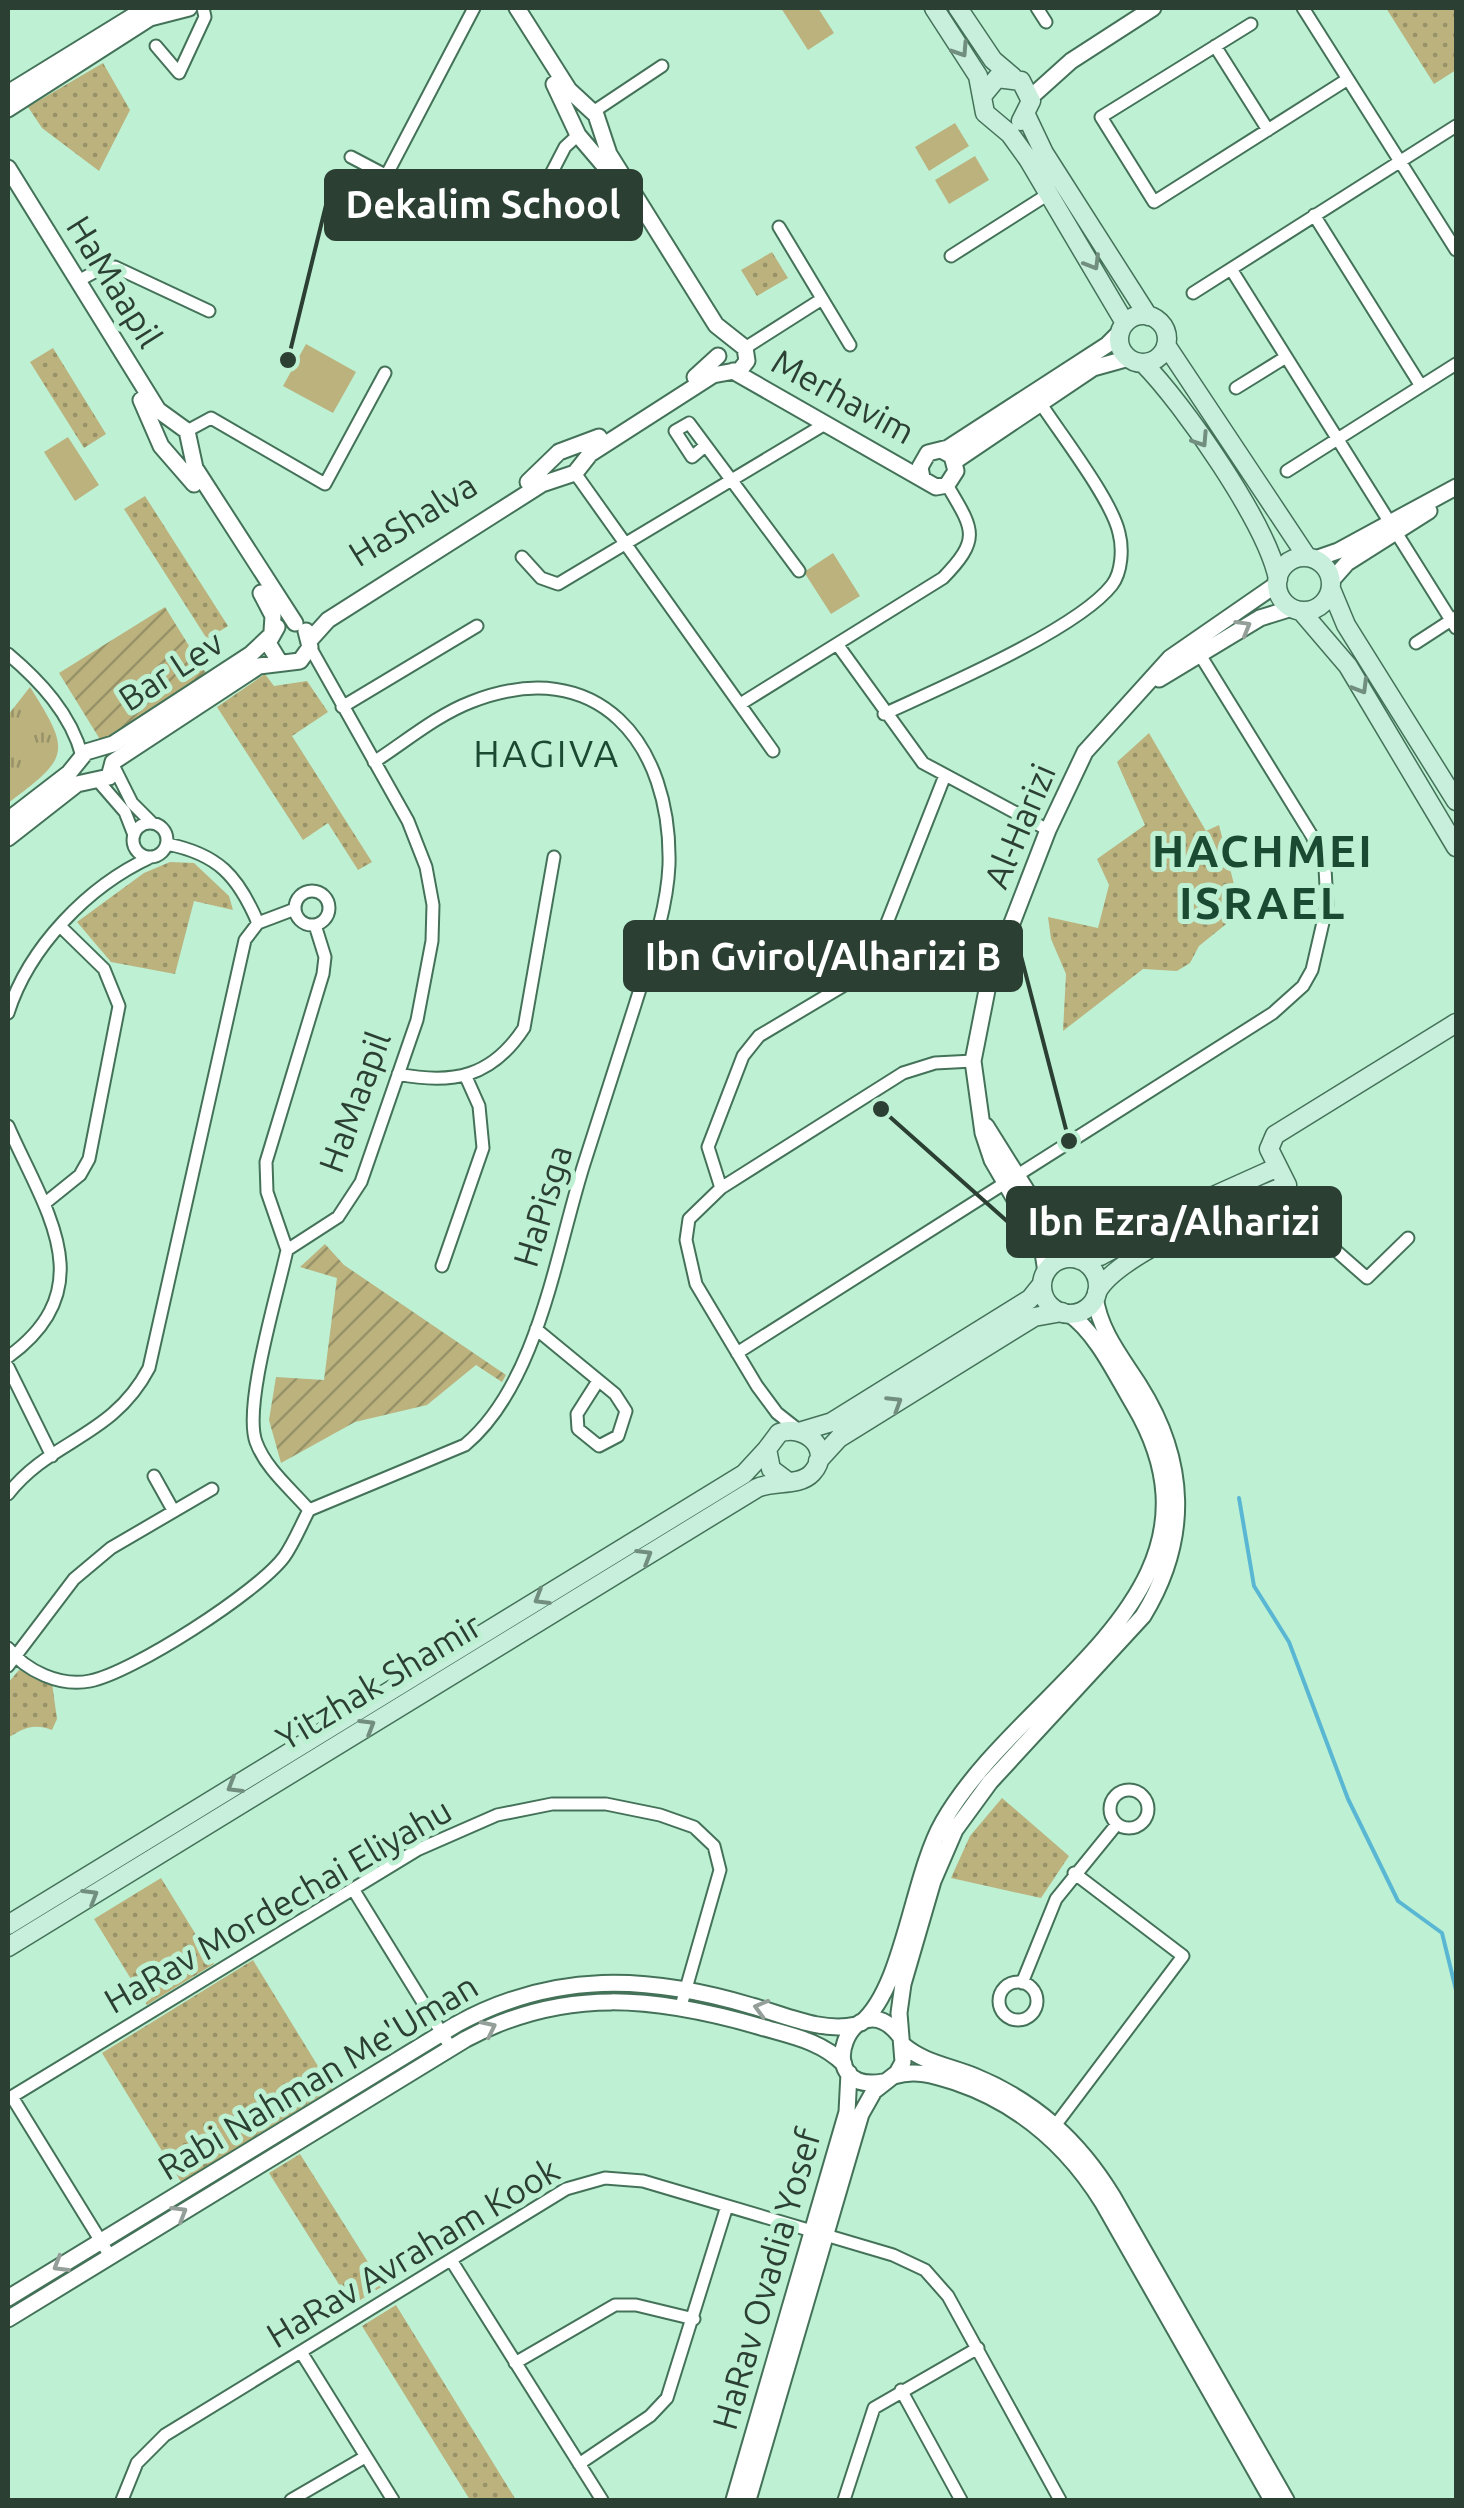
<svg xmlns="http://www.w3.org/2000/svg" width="1464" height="2508" font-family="Ubuntu,sans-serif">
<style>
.grass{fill:url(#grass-tufts)}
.park{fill:url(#park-dots)}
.garden{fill:url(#garden-furrows)}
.pitch{fill:#bbb27e}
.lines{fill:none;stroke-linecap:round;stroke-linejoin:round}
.stream{stroke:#59b7d3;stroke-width:4}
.minor-casing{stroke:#447259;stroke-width:15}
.tertiary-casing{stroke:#447259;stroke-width:19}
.secondary-casing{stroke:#447259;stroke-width:21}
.minor{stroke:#fff;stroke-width:11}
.tertiary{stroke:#fff;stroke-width:15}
.secondary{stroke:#c8eedc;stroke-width:18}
.oneway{stroke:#728e7f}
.oneway2{stroke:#959f99}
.labels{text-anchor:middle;stroke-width:10;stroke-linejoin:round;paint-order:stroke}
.street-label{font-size:35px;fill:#2b3f33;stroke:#bef1d4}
.neighbourhood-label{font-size:38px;letter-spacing:2.5px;fill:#1b4a33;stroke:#bef1d4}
.district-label{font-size:45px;font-weight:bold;letter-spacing:2.5px;fill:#1b4a33;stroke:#bef1d4}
.leader{fill:none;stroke:#2b3f33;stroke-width:4}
.callout-dot{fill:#2b3f33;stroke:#bef1d4;stroke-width:4}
.callout{fill:#2b3f33;stroke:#2b3f33;stroke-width:4}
.callout-label{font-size:38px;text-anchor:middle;font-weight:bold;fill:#fff}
</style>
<defs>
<pattern id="grass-tufts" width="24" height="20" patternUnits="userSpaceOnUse" patternTransform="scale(2.5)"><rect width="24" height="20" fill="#bbb27e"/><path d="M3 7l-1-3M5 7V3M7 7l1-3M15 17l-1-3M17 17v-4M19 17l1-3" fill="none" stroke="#989268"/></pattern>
<pattern id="park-dots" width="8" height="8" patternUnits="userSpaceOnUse" patternTransform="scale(2.5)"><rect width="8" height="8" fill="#bbb27e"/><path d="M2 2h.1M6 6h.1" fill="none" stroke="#989268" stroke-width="1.8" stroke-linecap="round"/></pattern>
<pattern id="garden-furrows" width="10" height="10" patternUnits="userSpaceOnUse" patternTransform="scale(2.5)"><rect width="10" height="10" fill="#bbb27e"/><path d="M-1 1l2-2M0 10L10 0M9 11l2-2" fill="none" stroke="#989268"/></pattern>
</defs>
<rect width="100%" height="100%" fill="#bef1d4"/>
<path class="grass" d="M30,687C71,752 70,757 8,803V715Z"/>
<path class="park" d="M1386,8H1456V70L1434,84Z
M103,63L130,110L99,171L42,128L28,107Z
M772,252L788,278L757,296L741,270Z
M53,348L106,434L84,448L30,362Z
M145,496L228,626L207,639L124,509Z
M265,674L274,686L307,681L328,712L292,736L372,862L358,870L328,823L303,840L217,707Z
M1149,733L1206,831L1219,825L1241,912L1199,946L1190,963L1177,971L1143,969L1063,1031L1066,974L1051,939L1048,917L1098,928L1109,885L1097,859L1145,825L1117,762Z
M170,862L194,863L229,896L233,910L194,901L175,974L111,962L77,922L144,873Z
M19,1670L52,1683L57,1719L52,1730C34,1723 23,1728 8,1738V1683Z
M1002,1798L1069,1856L1041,1898L951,1878L970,1836Z
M161,1878L214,1964L147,2005L94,1919Z
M253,1960L332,2089L181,2182L102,2053Z
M300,2154L383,2286L352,2305L269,2173Z
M396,2305L516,2500H470L362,2326Z"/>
<path class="garden" d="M165,607L207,675L101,741L59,673Z
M325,1244L344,1265L506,1375L502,1382L476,1365L427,1405L355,1422L281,1463L269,1420L276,1377L324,1380L337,1278L300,1267Z"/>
<path class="pitch" d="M781,8H818L834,33L808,50Z
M955,123L969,146L929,171L915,147Z
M975,156L989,180L949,204L935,180Z
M306,344L356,372L333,413L283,386Z
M68,437L99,485L75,501L44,452Z
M833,553L860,596L831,614L804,572Z"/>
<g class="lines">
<path class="stream" d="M1239,1498L1254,1586L1289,1642L1348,1799L1398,1901L1442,1933L1456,1990"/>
<g class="minor-casing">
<path id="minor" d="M1037,8L1046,22
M1303,8L1456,250
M1251,24L1101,117L1154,202L1348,79
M156,46L179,73L205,17L203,8
M1215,46L1268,130
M593,112L662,66
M351,157L467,218
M386,176L474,8
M537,201L565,147L578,135
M1314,215L1421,386
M779,227L850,345
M951,256L1050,193
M1231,269L1456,628
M78,281L102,268L115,267L209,311
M1193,293L1456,126
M745,348L822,299
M1236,388L1286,357
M187,431L211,418L325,484L385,373
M705,446L692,457L675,431L689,423L799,571
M1287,471L1456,364
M575,473L773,751
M522,557L541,578L558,584L825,424
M1416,643L1456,617
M837,644L923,763L1048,830
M8,654C40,681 71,714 82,756
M742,703L943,578C982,538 973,529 947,485
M342,707L477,626
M884,714C938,689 1077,630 1112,585C1122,572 1123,548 1119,533C1112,500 1059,432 1039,401
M114,767L132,803L152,823
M99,782L125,812L134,835
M133 840a17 17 0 1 1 34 0a17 17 0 1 1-34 0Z
M167,844C218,854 238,876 258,923
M295 908a17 17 0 1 1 34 0a17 17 0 1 1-34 0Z
M8,1013C29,947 88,886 151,857
M398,1074C453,1085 492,1077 524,1028L554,857
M8,1126C44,1209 105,1287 8,1357
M1287,1185L1333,1248L1367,1278L1408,1238
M721,1188L708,1147L743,1056L759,1036L868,971L944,778
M44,1204L80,1175L89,1159L119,1006L104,969L60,926
M287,1250L267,1192L266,1162L323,974L325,957L315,925
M442,1266L483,1148L479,1106L466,1077
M536,1329L615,1394L626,1411L618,1436L599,1446L578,1429L577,1414L598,1381
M737,1353L1273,1013L1303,986L1312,970L1327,905L1325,868L1312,836L1197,650
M8,1367L52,1456
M796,1428L777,1413L757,1386L696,1284L686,1240L689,1219L721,1188L903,1073L935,1063L973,1061
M154,1476L173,1510
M8,1494C51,1439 112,1438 149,1368L245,940L258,923L295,909
M309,1510L465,1445C538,1384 556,1252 584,1164C601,1111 618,1058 635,1005C649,960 667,912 669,865C672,744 598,652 471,702C437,715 405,742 374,762
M309,1510C291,1489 266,1469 256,1442C243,1406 278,1292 287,1250L338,1217L361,1182L417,1020L432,941L433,905L426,867L408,821L310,647
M8,1648C26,1671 60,1687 90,1681C132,1673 258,1592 284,1557C294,1543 301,1525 309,1510
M8,1666L74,1579L111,1548L212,1489
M1110 1809a19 19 0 1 1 38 0a19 19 0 1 1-38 0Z
M353,1889L451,2048
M999 2001a19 19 0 1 1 38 0a19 19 0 1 1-38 0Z
M1022,1983L1056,1899L1117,1824
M12,2097L110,2256
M8,2099L417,1850L497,1815L552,1804H606L660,1815L694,1827L714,1846L720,1870L681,2006
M1051,2131L1183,1956L1074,1873
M451,2260L602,2500
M301,2352L393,2500
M515,2363L615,2305H636L694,2319
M901,2390L961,2500
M579,2464L650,2416L667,2398L727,2206
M122,2500L137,2463L165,2435L566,2189L605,2178L643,2181L893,2255L925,2270L948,2296L1060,2500
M291,2500L365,2457
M844,2500L874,2408L978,2348"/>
</g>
<g class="tertiary-casing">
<path id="tertiary" d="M517,8L569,90L596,115L609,154L716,325L745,348L747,361
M554,84L578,135L607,169
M8,93L146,8
M1031,97L1071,61L1153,8
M8,109L150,18L189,8
M8,168L158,410L187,431L195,468L295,623
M733,371L936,487L947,485L956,471L952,456L941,450
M695,377L718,356
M141,400L161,446L194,484
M955,461L1093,368L1129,358
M922,478L920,467L928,453L948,448L1107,345L1120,332
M528,482L559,452L599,437
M1315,559L1338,551L1456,487
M1331,581L1347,563L1429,511
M261,593L273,616L272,631
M277,627L268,643L279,661
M310,640L328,620L542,484L575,473L590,454L713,375L740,370L747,361
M1159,679L1260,618L1292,608
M113,762L259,666L300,661L310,647L306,631
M8,820L69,773L86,752L113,744L251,654L269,637
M8,838L77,784L109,777L113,762
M986,1126L1060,1244L1076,1259
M1046,1272L1042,1246L992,1160L983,1133L973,1061L988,985L1048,830L1085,752L1170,658L1277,584
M861,2023C904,1987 912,1876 943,1822C1021,1685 1245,1593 1134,1405C1116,1375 1097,1333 1068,1313
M903,2045C924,2063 950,2066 974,2076C1035,2101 1079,2141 1113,2197L1286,2500
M894,2076C914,2069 934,2075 955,2082C1020,2104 1067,2145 1103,2203L1272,2500
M883,2082C807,2095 853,1976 900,2036
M8,2298L457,2024C554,1971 648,1975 752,2006C785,2015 822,2033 856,2025
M8,2319L466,2039C565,1986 657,1997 761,2027C792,2036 821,2041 844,2064
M734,2500L847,2112L849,2073
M748,2500L861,2114L874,2091L897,2073L903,2062L899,2013L903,1984L933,1881L955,1830L990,1782L1143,1616C1190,1539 1187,1461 1139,1385C1121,1357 1099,1330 1095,1296"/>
</g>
<g class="secondary-casing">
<path id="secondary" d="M934,8L978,76L985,113L1010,134L1028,159L1125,323
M958,8L993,60L1013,77
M983,95L997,78L1021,81L1031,101L1021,121
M1026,115L1044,153L1148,316
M1119 339a24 24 0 1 1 48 0a24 24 0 1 1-48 0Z
M1166,345L1307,557
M1143,363C1183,403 1267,524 1278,579
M1277 584a27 27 0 1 1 54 0a27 27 0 1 1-54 0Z
M1331,589L1346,625L1456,801
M1301,611L1348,666L1456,847
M1042 1286a28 28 0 1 1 56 0a28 28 0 1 1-56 0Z
M1080,1260L1100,1256L1200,1202L1278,1167
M1097,1292C1117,1254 1245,1202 1287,1185L1269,1149L1275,1135L1456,1023
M802,1431L832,1422L1030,1299L1042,1284
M818,1461L839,1438L1034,1317L1062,1312
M8,1925L744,1474L767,1449
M8,1947L757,1488C773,1480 799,1487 812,1473C834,1449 804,1423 779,1433L767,1449L771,1469L787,1481"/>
</g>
<use href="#minor" class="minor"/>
<use href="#tertiary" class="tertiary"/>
<use href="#secondary" class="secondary"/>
</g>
<defs><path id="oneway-chevron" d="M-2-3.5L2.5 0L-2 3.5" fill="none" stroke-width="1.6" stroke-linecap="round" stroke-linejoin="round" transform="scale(2.5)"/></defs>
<g class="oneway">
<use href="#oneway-chevron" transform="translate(961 50) rotate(57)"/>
<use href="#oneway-chevron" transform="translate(1093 263) rotate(59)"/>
<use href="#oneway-chevron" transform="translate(1201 440) rotate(57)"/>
<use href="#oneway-chevron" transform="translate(1361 687) rotate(59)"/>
<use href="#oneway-chevron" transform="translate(895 1403) rotate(-32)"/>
<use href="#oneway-chevron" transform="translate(645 1556) rotate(-31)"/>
<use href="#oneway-chevron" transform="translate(541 1598) rotate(149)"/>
<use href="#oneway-chevron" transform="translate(368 1726) rotate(-31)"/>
<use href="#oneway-chevron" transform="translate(234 1786) rotate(149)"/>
<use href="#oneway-chevron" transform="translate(91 1896) rotate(-31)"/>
</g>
<g class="oneway2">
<use href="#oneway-chevron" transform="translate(1244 627) rotate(-30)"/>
<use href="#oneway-chevron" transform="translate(761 2008) rotate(-164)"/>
<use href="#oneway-chevron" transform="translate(489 2028) rotate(-26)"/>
<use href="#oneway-chevron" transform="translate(180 2213) rotate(-31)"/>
<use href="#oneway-chevron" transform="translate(60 2265) rotate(149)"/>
</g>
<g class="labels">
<g class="street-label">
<text transform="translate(114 282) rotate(58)" y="12">HaMaapil</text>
<text transform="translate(843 397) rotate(29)" y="12">Merhavim</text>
<text transform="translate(413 520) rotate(-32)" y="12">HaShalva</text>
<text transform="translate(171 671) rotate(-33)" y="12">Bar Lev</text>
<text transform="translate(1020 826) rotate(-67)" y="12">Al-Harizi</text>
<text transform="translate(355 1102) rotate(-70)" y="12">HaMaapil</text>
<text transform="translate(543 1206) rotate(-73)" y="12">HaPisga</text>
<text transform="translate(379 1682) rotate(-31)" y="12">Yitzhak Shamir</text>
<text transform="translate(278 1906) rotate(-30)" y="12">HaRav Mordechai Eliyahu</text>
<text transform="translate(318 2077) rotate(-31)" y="12">Rabi Nahman Me'Uman</text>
<text transform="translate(413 2253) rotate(-31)" y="12">HaRav Avraham Kook</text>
<text transform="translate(767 2279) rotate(-74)" y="12">HaRav Ovadia Yosef</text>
</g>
<g class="neighbourhood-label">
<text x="547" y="767">HAGIVA</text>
</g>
<g class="district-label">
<text x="1263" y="867">HACHMEI<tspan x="1263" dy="52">ISRAEL</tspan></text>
</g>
</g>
<path class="leader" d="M288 360L326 205M1069 1141L1021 956M881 1109L1008 1222"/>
<g class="callout-dot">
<circle cx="288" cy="360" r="10"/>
<circle cx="1069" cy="1141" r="10"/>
<circle cx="881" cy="1109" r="10"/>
</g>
<g class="callout">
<rect x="326" y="171" width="315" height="68" rx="10"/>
<rect x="625" y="922" width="396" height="68" rx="10"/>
<rect x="1008" y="1188" width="332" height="68" rx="10"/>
</g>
<g class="callout-label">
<text x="483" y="218">Dekalim School</text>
<text x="823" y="970">Ibn Gvirol/Alharizi B</text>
<text x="1174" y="1235">Ibn Ezra/Alharizi</text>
</g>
<rect width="1464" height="2508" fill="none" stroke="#2b3f33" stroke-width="20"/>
</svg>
